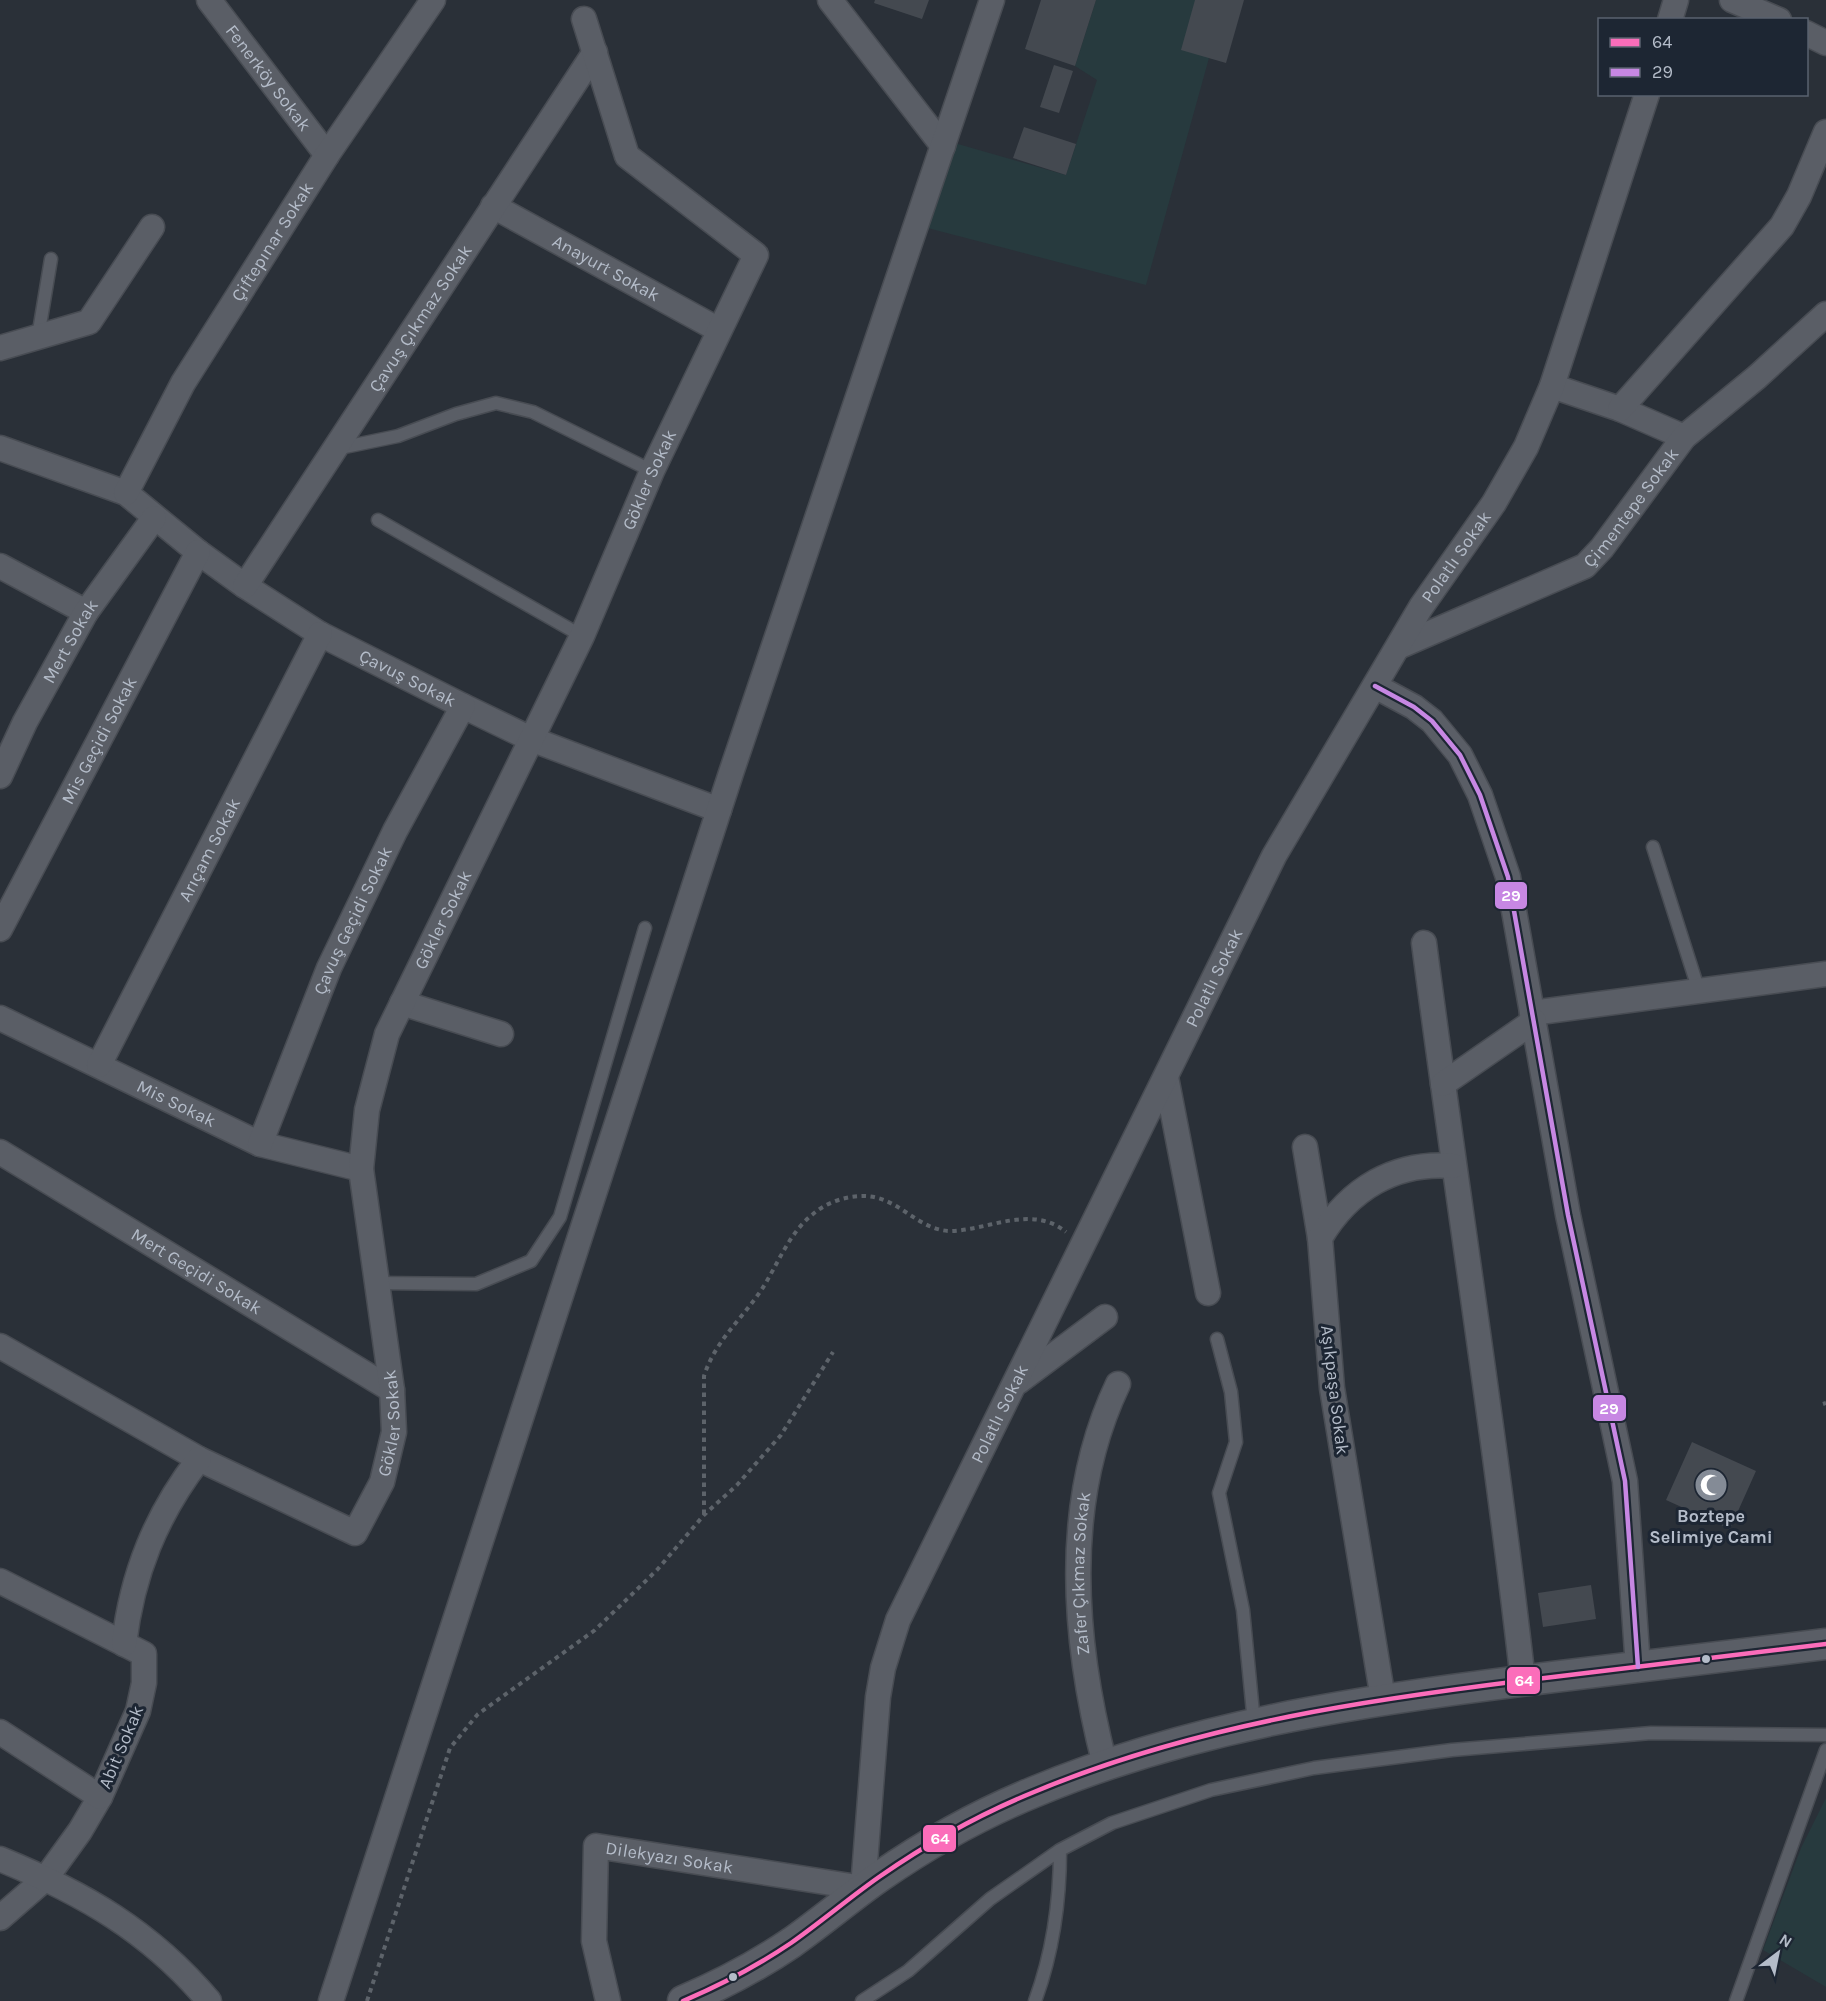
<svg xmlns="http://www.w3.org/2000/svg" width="1826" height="2001" font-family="Karla,sans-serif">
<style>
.green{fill:#273a3e}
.building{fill:#444950}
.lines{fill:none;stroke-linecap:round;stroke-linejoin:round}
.service-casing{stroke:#484c53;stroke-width:15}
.minor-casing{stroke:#484c53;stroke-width:27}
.tertiary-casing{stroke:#484c53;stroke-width:33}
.path{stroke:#5d636a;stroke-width:4;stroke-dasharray:4.5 4.5;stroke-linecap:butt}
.service{stroke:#5a5e66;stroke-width:12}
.minor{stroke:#5a5e66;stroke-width:24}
.tertiary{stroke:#5a5e66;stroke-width:30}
.bus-1-casing{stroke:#1d2633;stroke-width:9}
.bus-2-casing{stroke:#1d2633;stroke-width:9}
.bus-1{stroke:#fb6dba;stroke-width:4.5}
.bus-2{stroke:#c787e3;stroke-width:4.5}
.bus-dot{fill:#b4bcc9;stroke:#1d2633;stroke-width:2}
.labels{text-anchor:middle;stroke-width:6;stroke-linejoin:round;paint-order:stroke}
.street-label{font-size:18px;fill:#b4bcc9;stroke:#1d2633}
.poi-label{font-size:18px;font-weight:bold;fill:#b4bcc9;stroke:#1d2633}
.line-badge{stroke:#1d2633;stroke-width:2}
.badge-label{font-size:16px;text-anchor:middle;font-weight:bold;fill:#fff}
</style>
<rect width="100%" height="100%" fill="#2a3038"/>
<path class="green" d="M1096,0H1195L1209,58L1146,285L916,225L944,140L1066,175L1097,80L1075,66Z
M1826,1798V1987L1763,1950L1801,1848Z"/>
<path class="building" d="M875,0H929L922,19L874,3Z
M1041,0H1096L1075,66L1025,49Z
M1195,0H1244L1226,63L1181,50Z
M1054,65L1073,71L1059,113L1040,107Z
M1024,127L1076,144L1066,175L1013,158Z
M1692,1442L1756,1471L1730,1529L1666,1500Z
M1591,1585L1596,1619L1543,1627L1538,1593Z"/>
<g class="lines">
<g class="service-casing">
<path id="service" d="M38,337L51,259
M335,449L398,436L456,414L496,403L533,412L652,471
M378,520L582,636
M1653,847L1699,991
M377,1283L476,1284L531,1261L560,1217L645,928
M1217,1339L1231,1392L1236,1442L1219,1493L1243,1610L1254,1723
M862,2001L908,1971L990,1899L1060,1850L1112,1823L1211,1790L1314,1768L1452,1750L1651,1733L1826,1735
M1035,2001C1053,1952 1060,1902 1060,1850
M1736,2001L1826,1750"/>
</g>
<g class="minor-casing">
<g id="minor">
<path id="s1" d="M209,0L327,155"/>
<path d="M830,0L943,146"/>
<path d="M1732,0L1779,20"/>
<path d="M1670,20L1676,0"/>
<path d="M1806,33L1826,43"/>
<path id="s2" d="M493,206L719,330"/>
<path d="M0,348L89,322L152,227"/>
<path d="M1552,386L1620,409L1684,437"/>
<path d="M1620,409L1782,226L1799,196L1826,132"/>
<path id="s3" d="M0,448L126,493L198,552L245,586L320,634L463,706L531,739L719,810"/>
<path id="s4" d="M126,493L183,383L327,155L433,0"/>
<path d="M0,566L86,612"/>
<path id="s5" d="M245,586L595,52"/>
<path id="s6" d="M1400,646L1585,566L1602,548L1684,437L1757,377L1826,314"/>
<path d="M1375,686L1414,707L1432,721L1460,755L1480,795L1508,877L1568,1215L1625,1481L1638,1667"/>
<path id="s7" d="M0,776L25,722L86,612L154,518"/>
<path id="s8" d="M0,929L198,552"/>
<path d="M1424,943C1456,1189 1495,1434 1523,1681"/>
<path d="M402,1003L501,1034"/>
<path d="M1532,1013L1826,974"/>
<path id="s9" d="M0,1018L260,1144L361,1169"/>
<path id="s10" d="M99,1065L320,634"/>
<path d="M1166,1077L1208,1293"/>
<path d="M1443,1084L1534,1021"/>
<path id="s11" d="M260,1144L329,968L395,831L463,706"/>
<path d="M1305,1147L1320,1238"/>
<path id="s12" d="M0,1152L392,1390"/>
<path id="s13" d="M0,1346L199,1459L355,1533L382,1482L394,1432L392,1390L361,1169L367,1110L387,1034L582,636L652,471L756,255L627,156L584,19"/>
<path d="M1018,1382L1105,1317"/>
<path d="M0,1581L144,1654V1683L138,1711L100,1797L80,1831L46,1878L0,1918"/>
<path d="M124,1644C132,1574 156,1515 199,1459"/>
<path d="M1383,1699L1332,1388L1320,1238C1349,1189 1395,1161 1453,1166"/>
<path d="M0,1732L100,1797"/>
<path id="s14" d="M1105,1765C1073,1641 1061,1503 1118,1384"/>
<path d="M0,1859C83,1893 150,1931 209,2001"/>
<path d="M331,2001L731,773L992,0"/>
<path id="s15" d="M608,2001L594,1941L596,1846L863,1888L878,1697L883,1668L898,1620L1274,856L1421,607L1494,503L1526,447L1552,386L1647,94"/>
</g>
</g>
<g class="tertiary-casing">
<path id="tertiary" d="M683,2001C721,1985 757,1966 791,1943C821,1922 849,1898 879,1877C928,1843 980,1814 1034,1792C1199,1723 1377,1698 1553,1677C1644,1666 1735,1655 1826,1644"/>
</g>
<path class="path" d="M1823,1404L1826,1403
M704,1514V1376C715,1341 742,1319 762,1289C778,1264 789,1233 813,1214C827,1202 846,1196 864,1196C898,1196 918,1231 951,1231C989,1230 1032,1204 1066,1232
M367,2001L450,1748L478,1714L595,1630L657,1570L704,1515L737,1485L781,1435L833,1352"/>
<use href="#service" class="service"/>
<use href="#minor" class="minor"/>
<use href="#tertiary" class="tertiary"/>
<g class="bus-1-casing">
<path id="bus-1" d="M683,2001C721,1985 757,1966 791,1943C821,1922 849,1898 879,1877C928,1843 980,1814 1034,1792C1199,1723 1377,1698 1553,1677C1644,1666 1735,1655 1826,1644"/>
</g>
<g class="bus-2-casing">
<path id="bus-2" d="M1375,686L1414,707L1432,721L1460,755L1480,795L1508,877L1568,1215L1625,1481L1638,1667"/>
</g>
<use href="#bus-1" class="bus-1"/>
<use href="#bus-2" class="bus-2"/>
</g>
<defs>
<g id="mosque-disc" transform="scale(1.725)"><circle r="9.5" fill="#848b96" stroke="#1d2633"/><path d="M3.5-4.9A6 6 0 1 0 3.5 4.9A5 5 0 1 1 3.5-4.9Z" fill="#fff"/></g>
</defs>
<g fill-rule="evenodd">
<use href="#mosque-disc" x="1711" y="1485"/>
</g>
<g class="bus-dot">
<circle cx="1706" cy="1659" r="5"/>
<circle cx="733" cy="1977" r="5"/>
</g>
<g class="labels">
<g class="street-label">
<text dy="6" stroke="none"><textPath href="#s1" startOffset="98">Fenerköy Sokak</textPath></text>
<text dy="6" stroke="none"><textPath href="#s4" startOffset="291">Çiftepınar Sokak</textPath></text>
<text dy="6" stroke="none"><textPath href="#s2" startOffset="129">Anayurt Sokak</textPath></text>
<text dy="6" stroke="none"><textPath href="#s5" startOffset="320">Çavuş Çıkmaz Sokak</textPath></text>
<text dy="6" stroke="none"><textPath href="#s13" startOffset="1527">Gökler Sokak</textPath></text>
<text dy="6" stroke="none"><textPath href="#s6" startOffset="276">Çimentepe Sokak</textPath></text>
<text dy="6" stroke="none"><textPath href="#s15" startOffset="1900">Polatlı Sokak</textPath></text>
<text dy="6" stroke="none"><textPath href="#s7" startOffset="152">Mert Sokak</textPath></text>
<text dy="6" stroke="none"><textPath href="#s3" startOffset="472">Çavuş Sokak</textPath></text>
<text dy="6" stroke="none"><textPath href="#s8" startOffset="213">Mis Geçidi Sokak</textPath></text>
<text dy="6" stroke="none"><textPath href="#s10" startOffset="242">Arıçam Sokak</textPath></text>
<text dy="6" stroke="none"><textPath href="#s13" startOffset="1041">Gökler Sokak</textPath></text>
<text dy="6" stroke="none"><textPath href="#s11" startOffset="242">Çavuş Geçidi Sokak</textPath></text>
<text dy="6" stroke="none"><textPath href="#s15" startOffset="1414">Polatlı Sokak</textPath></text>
<text dy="6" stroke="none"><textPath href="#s9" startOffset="196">Mis Sokak</textPath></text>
<text dy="6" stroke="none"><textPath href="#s12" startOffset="230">Mert Geçidi Sokak</textPath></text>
<text transform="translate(1335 1390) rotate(83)" y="6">Aşıkpaşa Sokak</text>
<text dy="6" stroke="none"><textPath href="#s15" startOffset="928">Polatlı Sokak</textPath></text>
<text dy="6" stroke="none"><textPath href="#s13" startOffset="519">Gökler Sokak</textPath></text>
<text dy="6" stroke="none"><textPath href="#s14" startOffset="194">Zafer Çıkmaz Sokak</textPath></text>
<text transform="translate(121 1747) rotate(-67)" y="6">Abit Sokak</text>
<text dy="6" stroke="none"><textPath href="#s15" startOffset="231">Dilekyazı Sokak</textPath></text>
</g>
<g class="poi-label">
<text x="1711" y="1522">Boztepe<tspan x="1711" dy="21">Selimiye Cami</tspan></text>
</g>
</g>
<g class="line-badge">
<rect x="1494" y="881" width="34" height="29" rx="6" fill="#c787e3"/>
<rect x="1592" y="1394" width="35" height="28" rx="6" fill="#c787e3"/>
<rect x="1506" y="1666" width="35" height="29" rx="6" fill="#fb6dba"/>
<rect x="922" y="1824" width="35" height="29" rx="6" fill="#fb6dba"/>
</g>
<g class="badge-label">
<text x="1511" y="901">29</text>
<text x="1609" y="1414">29</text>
<text x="1524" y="1686">64</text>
<text x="940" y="1844">64</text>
</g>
<rect x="1598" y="18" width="210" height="78" fill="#1d2633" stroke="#59626f" stroke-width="1.5"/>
<rect x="1610" y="38" width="30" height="9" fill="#fb6dba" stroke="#59626f" stroke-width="1.5"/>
<text x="1652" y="48" font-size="18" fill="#b4bcc9">64</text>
<rect x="1610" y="68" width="30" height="9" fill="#c787e3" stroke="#59626f" stroke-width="1.5"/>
<text x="1652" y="78" font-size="18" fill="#b4bcc9">29</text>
<g transform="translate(1778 1953) rotate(32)" stroke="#1d2633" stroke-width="4.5" paint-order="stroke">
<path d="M0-4.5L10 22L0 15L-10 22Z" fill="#b4bcc9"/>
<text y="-9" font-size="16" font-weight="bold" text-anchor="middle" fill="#b4bcc9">N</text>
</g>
</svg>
